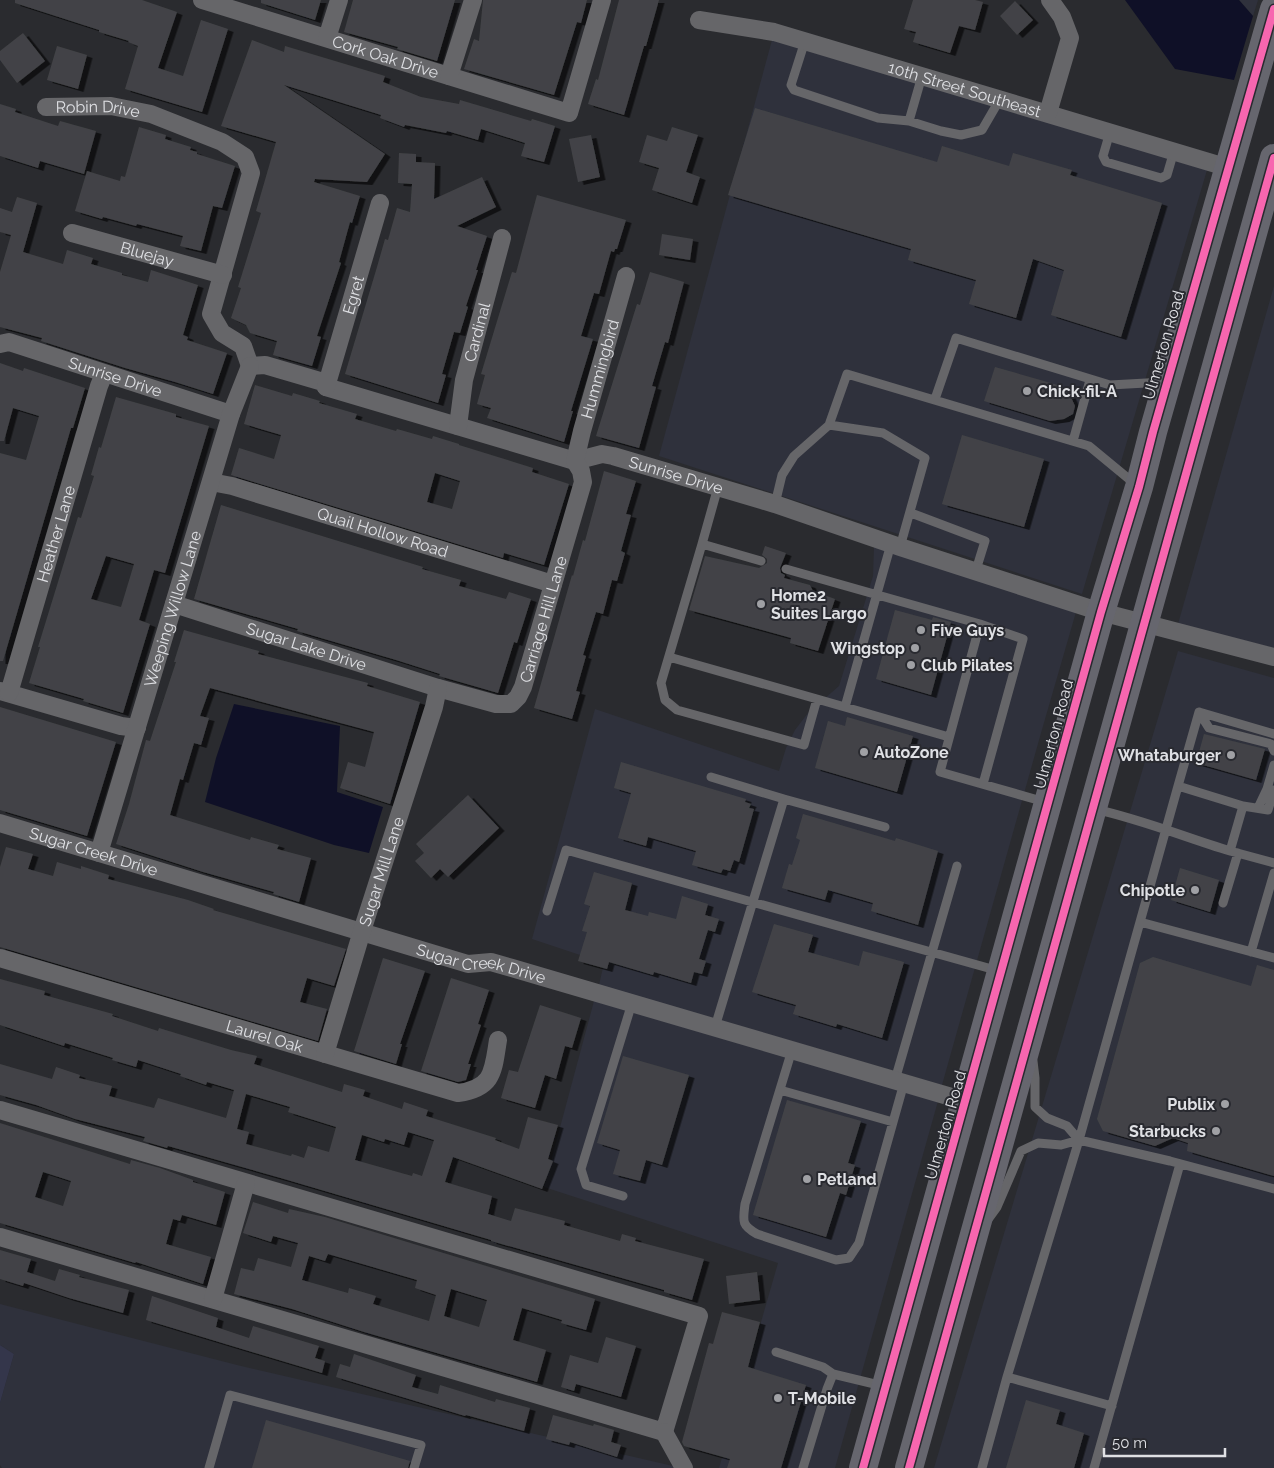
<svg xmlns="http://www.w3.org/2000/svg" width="1274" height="1468" font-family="Raleway,sans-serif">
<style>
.built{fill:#2f313c}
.green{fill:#34364b}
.water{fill:#0f1027}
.building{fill:#424346;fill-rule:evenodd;filter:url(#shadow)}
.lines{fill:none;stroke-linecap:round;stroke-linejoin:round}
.service{stroke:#666669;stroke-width:9}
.minor{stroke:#666669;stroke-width:18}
.primary{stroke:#66666e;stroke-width:28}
.cycleway-casing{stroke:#292a30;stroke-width:11}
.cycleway{stroke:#f766af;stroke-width:8}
.poi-dot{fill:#a0a1a5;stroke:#292a30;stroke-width:2}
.labels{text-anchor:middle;stroke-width:4;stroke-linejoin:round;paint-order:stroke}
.street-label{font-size:16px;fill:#dfe0e4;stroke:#292a30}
.poi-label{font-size:16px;font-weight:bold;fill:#dfe0e4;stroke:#292a30;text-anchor:start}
</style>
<defs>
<filter id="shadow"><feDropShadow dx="5.5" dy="3" stdDeviation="0" flood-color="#0009"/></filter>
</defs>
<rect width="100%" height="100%" fill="#2a2b2f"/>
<path class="built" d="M1239,0H1258L1253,16Z
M772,40L1207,170L1082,594L659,456Z
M1274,286V648L1178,624Z
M874,547L1076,612L1041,733L942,1085L599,985L604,963L532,939L595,709L779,771L786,748L795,730L808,713L839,686L873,576Z
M1178,651L1274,678V1468H934Z
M594,1001L938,1101L835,1468H719L778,1263L544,1187Z
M0,1304L237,1365L673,1466L674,1468H2L0,1465V1403L14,1354L0,1345Z"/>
<path class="green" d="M0,1345L14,1354L0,1403Z"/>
<path class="water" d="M1125,0H1239L1253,16L1234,80L1175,69Z
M234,704L340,726L337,792L383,807L369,853L334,845L205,802L216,758Z"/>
<path class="building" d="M15,0H142L177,12L158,68L183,76L201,20L228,29L202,112L125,89L138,46L128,42L129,41L99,32V30L15,3Z
M261,0H321L315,20L261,3Z
M353,0H455L437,61L397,49L398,47L344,32Z
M483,0H587L581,23L577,22L554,95L464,69L474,39L479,41Z
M619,0H659L646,46H644L624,115L588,104L596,79L598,80Z
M913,0H975L983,2L975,30L959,26L950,53L913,42L916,32L904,29Z
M1015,1L1033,20L1017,35L1000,16Z
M23,33L45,61L17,83L0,60V51Z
M252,40L284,52L285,46L385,76L383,82L421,97L459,104L460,100L531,121L532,119L555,126L544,162L521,156L525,143L481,129L478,140L447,131L446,133L405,125L404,127L380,118L381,115L284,85L385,154L367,182L315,179L314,182L360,196L352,223L350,222L339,262L341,263L317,336L321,337L312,366L273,355L277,341L250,333L246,325L231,318L241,288L238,287L261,213L256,211L276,142L221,126Z
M57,46L87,55L78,89L47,80Z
M0,104L16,109L15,112L58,126L60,121L96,131L84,174L40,161L38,168L0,156Z
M755,108L937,162L942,146L1009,166L1013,153L1072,170L1070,175L1162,203L1121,337L1051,315L1064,270L1033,259L1016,318L969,304L976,280L908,260L911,249L728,195Z
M139,127L166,135L165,139L191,147L190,150L197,152V154L235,166L222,208L213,206L201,251L180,246L183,236L137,224L136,226L103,217L102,219L75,211L87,171L120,181L121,176L125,177Z
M672,127L698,135L686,172L700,177L692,203L652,190L659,168L639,162L647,135L667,141Z
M591,135L600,177L578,182L569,139Z
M399,153L416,154V162L435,163L434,199L482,177L496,207L457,226L487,236L476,270H478L466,306L468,307L460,333L454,332L442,374L446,375L438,403L345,374L377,267L385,239L388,240L397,208L410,212L412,184L398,183Z
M537,195L626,220L617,249H615L614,252L611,251L599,294L594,293L581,336L593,339L571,411H573L564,442L487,418L491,408L477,404L485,375L481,374L512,272L516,273Z
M17,197L37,203L23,252L63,264L67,250L93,258L91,264L122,273V275L148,282L151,270L198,285L183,335L188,337L187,340L227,353L213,394L175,382L125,368L41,341L42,338L0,327V272L11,235L0,232V208L12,212Z
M662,234L693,239L690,260L659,255Z
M650,272L684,282L668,343L665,342L652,386L656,387L639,448L596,436L637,304L640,305Z
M0,363L23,371L24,368L85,388L73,428H71L3,661H0V453L26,460L39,416L13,408L4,441H0Z
M995,367L1061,386L1070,395L1075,406L1073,414L1064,419L1050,421L984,401Z
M255,385L292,396L293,393L320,401L319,403L357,414L355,419L396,431L397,429L432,439L433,436L459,444V445L533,468L532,472L569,484L544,565L504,553L503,558L231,475L239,448L274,459L281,435L244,424ZM435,473L460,481L452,509L427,502Z
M116,397L176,414V417L209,426L165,573L154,570L139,620L150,624L123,713L83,701L84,699L29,683L40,647H38L78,517L81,518L94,476L91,475L99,447L101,448ZM106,556L134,564L121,607L91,599Z
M962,435L1044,459L1024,527L942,504Z
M604,471L636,481L626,514L631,515L621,551L625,553L617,581L612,580L603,614L596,612L583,655L586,656L576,691L580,692L572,719L534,708L572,575L573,576L583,540L585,541Z
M221,505L423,567L422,569L461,580L459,586L506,599L509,592L531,599L517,643L514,642L498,693L439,676L440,674L396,660L297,631L298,629L194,599Z
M765,546L786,553L780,568L781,573L785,575L784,578L810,585L813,591L835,599L818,651L790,643L791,638L689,610L705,556L759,568L767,563V559L762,555Z
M895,610L932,620L933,617L951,622L931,695L876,679Z
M184,630L259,651L258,654L368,683L367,686L420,702L390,804L340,788L348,762L365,767L374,732L210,688L200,716L209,718L201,745L194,743L183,780L180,779L170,815L250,840L251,837L279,845L277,849L311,858L299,902L273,894L274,892L203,872L116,844L129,804L146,740L150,741L176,662H174Z
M0,707L116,742L87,836L0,810Z
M847,717L913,736L897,792L815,768L828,721L845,726Z
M1204,734L1265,749L1256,780L1196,763Z
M621,762L746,799L745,802L751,804L749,808L754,809L739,862L734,860L730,871L723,869L721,873L692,865L696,851L648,837L646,846L618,838L631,793L614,788Z
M468,795L499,828L448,877L440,869L431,878L415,861L424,853L416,844Z
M803,814L895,841L896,838L938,851L918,925L871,911L873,903L828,890L825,900L782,888L789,864L792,865L800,840L796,838Z
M6,847L33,854L28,869L53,876L57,862L81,869V866L109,875L108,879L188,900L214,909L213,910L346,949L334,986L307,978L300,1002L327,1009L318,1041L0,947V867Z
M1180,868L1219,880L1210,912L1171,900Z
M594,872L632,883L625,910L648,916L649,912L676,919L682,896L708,904L705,915L719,919L715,932L708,930L699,959L706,961L702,974L694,972L691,983L654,972L653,975L609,962L607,969L578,961L587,932L582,931L590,906L584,904Z
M774,924L813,935L808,952L859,966L863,951L904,962L882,1038L837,1024L836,1027L793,1014L796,1005L752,992Z
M1153,957L1251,986L1257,965L1274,970V1176L1187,1151L1188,1143L1173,1138L1155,1146L1103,1131L1097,1119L1140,963Z
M383,958L425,971L400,1044H402L396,1064L354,1051Z
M451,978L489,990L478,1024L481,1025L468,1064H471L466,1080L458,1082L421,1071Z
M0,979L45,991L44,995L113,1014L112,1016L158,1031L159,1028L231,1050L257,1056L254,1064L342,1092L344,1084L365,1090L363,1096L402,1109L404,1102L428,1110L426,1116L496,1138L495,1140L519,1149L528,1117L558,1125L548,1159L553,1161L542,1189L453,1157L445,1182L492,1196L488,1214L511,1221L515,1208L565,1221L564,1225L620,1241L622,1234L636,1238L635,1241L704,1259L692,1300L664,1292V1290L491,1241V1240L284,1179L168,1146L167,1148L143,1141L145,1137L75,1119L36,1105L0,1095V1064L52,1079L56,1067L80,1075L79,1078L112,1086L109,1096L154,1108L158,1098L226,1118L234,1090L207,1082L206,1085L180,1076L181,1074L138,1060L136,1067L112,1060L113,1058L65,1043L64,1046L0,1025ZM246,1094L290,1107L288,1112L336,1127L329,1152L308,1146L304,1158L292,1154L291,1156L246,1144L249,1132L237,1129ZM408,1132L434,1140L422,1176L413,1173L412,1176L355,1160L362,1135L384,1142L385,1139L404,1145Z
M540,1005L581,1018L572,1048L565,1046L556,1079L545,1075L535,1108L501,1098L509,1070L518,1072Z
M623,1056L689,1075L662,1165L646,1160L640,1181L613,1174L620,1150L597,1143Z
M787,1100L861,1121L848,1163L855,1165L846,1195L840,1193L826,1237L753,1215Z
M0,1123L130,1164L131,1160L160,1168L193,1180V1182L225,1192L216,1225L182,1215L180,1221L173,1219L166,1244L211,1257L203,1284L136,1262L135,1263L0,1223ZM43,1172L71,1181L63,1206L35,1197Z
M253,1202L288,1213L289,1209L325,1217L595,1299L586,1330L561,1323L562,1320L522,1308L513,1340L546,1350L537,1382L364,1332L292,1309L234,1294L241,1268L254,1271L258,1258L291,1267L298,1243L273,1236L271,1242L243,1233ZM328,1254L417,1280L415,1288L436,1295L429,1321L373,1304L376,1296L349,1288L348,1293L302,1280L309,1256L325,1261ZM451,1289L487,1300L479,1327L444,1316Z
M0,1250L31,1259L27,1272L55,1281L59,1269L80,1275L79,1277L129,1290L123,1313L69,1298L24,1283L23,1286L0,1279Z
M757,1272L760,1300L729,1304L726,1276Z
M152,1296L218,1318L216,1327L249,1338L253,1326L319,1346L315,1358L325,1361L322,1373L146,1320Z
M722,1312L760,1322L748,1367L806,1385L781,1468H727L730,1459L684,1446L682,1442L709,1343L713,1344Z
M606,1337L636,1346L621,1397L576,1384L574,1391L561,1387L570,1355L598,1363Z
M354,1354L416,1375L412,1387L438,1394L440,1385L495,1402L496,1399L530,1408L524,1431L466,1415L465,1416L336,1377L340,1364L350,1367Z
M1026,1400L1060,1410L1056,1424L1084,1433L1074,1468H1006Z
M553,1415L593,1426L594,1424L614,1430L611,1442L621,1445L617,1457L570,1442L569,1445L546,1439Z
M266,1420L410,1461L408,1468H252Z"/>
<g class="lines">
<path class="service" d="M805,41L791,85L794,90L878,118L909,121L922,76
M909,121L941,131L961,135L982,130L1000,99
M1110,132L1103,156L1106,162L1161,178L1167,175L1174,151
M935,399L956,338L1110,385L1164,382
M829,425L883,433L925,458L900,547
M1073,441L1090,380
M718,487L702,544L761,561
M775,504L782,475L794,456L829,425L847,374L1089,446L1135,484
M911,513L985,541L976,570
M702,544L661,683L665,700L677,710L804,745L817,699L949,737
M786,569L980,624L1023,639L983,784
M980,624L940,772L1045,802
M669,657L817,699
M845,707L891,544
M1199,712L1178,786L1243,806L1230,851L1274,863
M1199,712L1209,728L1271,744L1274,751
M1199,712L1274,734
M711,777L784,799
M1178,786L1140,922L1274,958
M1243,806L1268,810L1274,790
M1258,808L1267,789L1274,765
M1094,809C1141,819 1184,837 1230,851
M1223,903L1238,853
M547,911L566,850L999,971
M1251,952L1274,873
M715,1027L784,799L885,827
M792,1050L745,1204C743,1221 741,1225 757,1234L836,1260L849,1258L859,1243L904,1083
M1033,1061L1035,1078V1107L1047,1118L1067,1126L1079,1140
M895,1080L957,866
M780,1090L893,1122
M623,1196L586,1185L581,1169L632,1003
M989,1218L997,1207L1021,1151L1038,1143L1061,1145L1079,1140L1170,1161L1274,1189
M776,1352L823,1367L833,1374L883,1386
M1007,1377L1112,1406
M209,1468L230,1395L421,1445L414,1468
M803,1468L827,1389L833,1374
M982,1468L1007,1377L1079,1140L1140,922
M1094,1468L1180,1164"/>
<g class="minor">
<path id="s1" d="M202,0L569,113L602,0"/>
<path id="s2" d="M699,20L774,32L1229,168"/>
<path d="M327,38L339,0"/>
<path d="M449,76L473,0"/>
<path id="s3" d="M46,107L111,106L151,114L222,142L245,157L251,173L211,314L222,333L243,346L250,366"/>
<path d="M1048,113L1070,38L1062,17L1050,0"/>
<path id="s4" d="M72,233L223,275"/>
<path id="s5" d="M0,344L9,342L231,414"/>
<path id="s6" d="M250,366L265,365L323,382L326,387L575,461L602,454L613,456L775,504L900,547L1101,612L1274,657"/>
<path id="s7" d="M326,387L380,203"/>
<path id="s8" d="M458,426L464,380L502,238"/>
<path id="s9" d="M211,482L232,486L553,584"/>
<path id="s10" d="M174,604L438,688L496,704H511L518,697L523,687L583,482L581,471L575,461L582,431L626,276"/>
<path d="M0,691L121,726L137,728"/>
<path id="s11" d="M9,693L99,386L104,374"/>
<path id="s12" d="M0,823L468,964L491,962L512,968L965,1101"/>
<path id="s13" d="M99,853L231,414L250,366"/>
<path id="s14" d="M0,958L458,1093C494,1088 493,1071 498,1040"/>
<path id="s15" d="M325,1054L362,931L434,707L438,688"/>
<path d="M0,1110L699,1316L664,1432L0,1237"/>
<path d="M213,1299L246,1183"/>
<path d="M664,1432L684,1468"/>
</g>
<path class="primary" d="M863,1468L1101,612L1139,487L1153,432L1274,9
M909,1468L1274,158"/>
<g class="cycleway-casing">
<path id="cycleway" d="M863,1468L1101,612L1139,487L1153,432L1274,9
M909,1468L1274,158"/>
</g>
<use href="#cycleway" class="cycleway"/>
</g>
<g class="poi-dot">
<circle cx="1027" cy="391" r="5"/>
<circle cx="761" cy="604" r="5"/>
<circle cx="921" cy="630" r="5"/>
<circle cx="915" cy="648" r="5"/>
<circle cx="911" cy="665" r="5"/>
<circle cx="864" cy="752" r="5"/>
<circle cx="1231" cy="755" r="5"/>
<circle cx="1195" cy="890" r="5"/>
<circle cx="1225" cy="1104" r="5"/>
<circle cx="1216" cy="1131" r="5"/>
<circle cx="807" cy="1179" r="5"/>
<circle cx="778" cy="1398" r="5"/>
</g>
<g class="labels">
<g class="street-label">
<text dy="6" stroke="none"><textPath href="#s1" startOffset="192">Cork Oak Drive</textPath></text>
<text dy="6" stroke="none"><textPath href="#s2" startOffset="275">10th Street Southeast</textPath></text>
<text dy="6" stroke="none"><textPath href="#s3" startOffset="52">Robin Drive</textPath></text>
<text dy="6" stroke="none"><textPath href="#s4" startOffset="78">Bluejay</textPath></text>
<text dy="6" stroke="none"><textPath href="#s7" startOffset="96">Egret</textPath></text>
<text dy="6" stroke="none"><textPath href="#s8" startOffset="96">Cardinal</textPath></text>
<text transform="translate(1163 345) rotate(-74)" y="6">Ulmerton Road</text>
<text dy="6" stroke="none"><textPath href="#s10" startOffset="705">Hummingbird</textPath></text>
<text dy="6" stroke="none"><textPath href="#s5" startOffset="121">Sunrise Drive</textPath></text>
<text dy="6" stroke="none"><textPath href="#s6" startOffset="446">Sunrise Drive</textPath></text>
<text dy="6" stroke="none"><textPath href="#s9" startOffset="179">Quail Hollow Road</textPath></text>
<text dy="6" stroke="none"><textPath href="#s11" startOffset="166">Heather Lane</textPath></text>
<text dy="6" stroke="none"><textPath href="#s13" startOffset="255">Weeping Willow Lane</textPath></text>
<text dy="6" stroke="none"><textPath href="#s10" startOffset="444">Carriage Hill Lane</textPath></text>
<text dy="6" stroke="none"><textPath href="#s10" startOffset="139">Sugar Lake Drive</textPath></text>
<text transform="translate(1053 734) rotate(-75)" y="6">Ulmerton Road</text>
<text dy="6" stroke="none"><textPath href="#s12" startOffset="98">Sugar Creek Drive</textPath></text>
<text dy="6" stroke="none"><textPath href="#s15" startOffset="191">Sugar Mill Lane</textPath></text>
<text dy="6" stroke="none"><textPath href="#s12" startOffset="502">Sugar Creek Drive</textPath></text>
<text dy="6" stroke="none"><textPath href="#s14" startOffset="276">Laurel Oak</textPath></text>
<text transform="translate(945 1125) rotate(-74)" y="6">Ulmerton Road</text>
</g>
<g class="poi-label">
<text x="1037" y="397">Chick-fil-A</text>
<text x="771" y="601">Home2<tspan x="771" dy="18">Suites Largo</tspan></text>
<text x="931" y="636">Five Guys</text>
<text x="905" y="654" text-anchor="end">Wingstop</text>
<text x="921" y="671">Club Pilates</text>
<text x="874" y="758">AutoZone</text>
<text x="1221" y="761" text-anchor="end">Whataburger</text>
<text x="1185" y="896" text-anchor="end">Chipotle</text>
<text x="1215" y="1110" text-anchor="end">Publix</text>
<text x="1206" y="1137" text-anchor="end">Starbucks</text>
<text x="817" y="1185">Petland</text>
<text x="788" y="1404">T-Mobile</text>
</g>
</g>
<path d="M1104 1448v8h121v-8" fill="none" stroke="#dfe0e4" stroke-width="2.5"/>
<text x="1112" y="1448" font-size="15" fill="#dfe0e4" stroke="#292a30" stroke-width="4" paint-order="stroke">50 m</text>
</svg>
